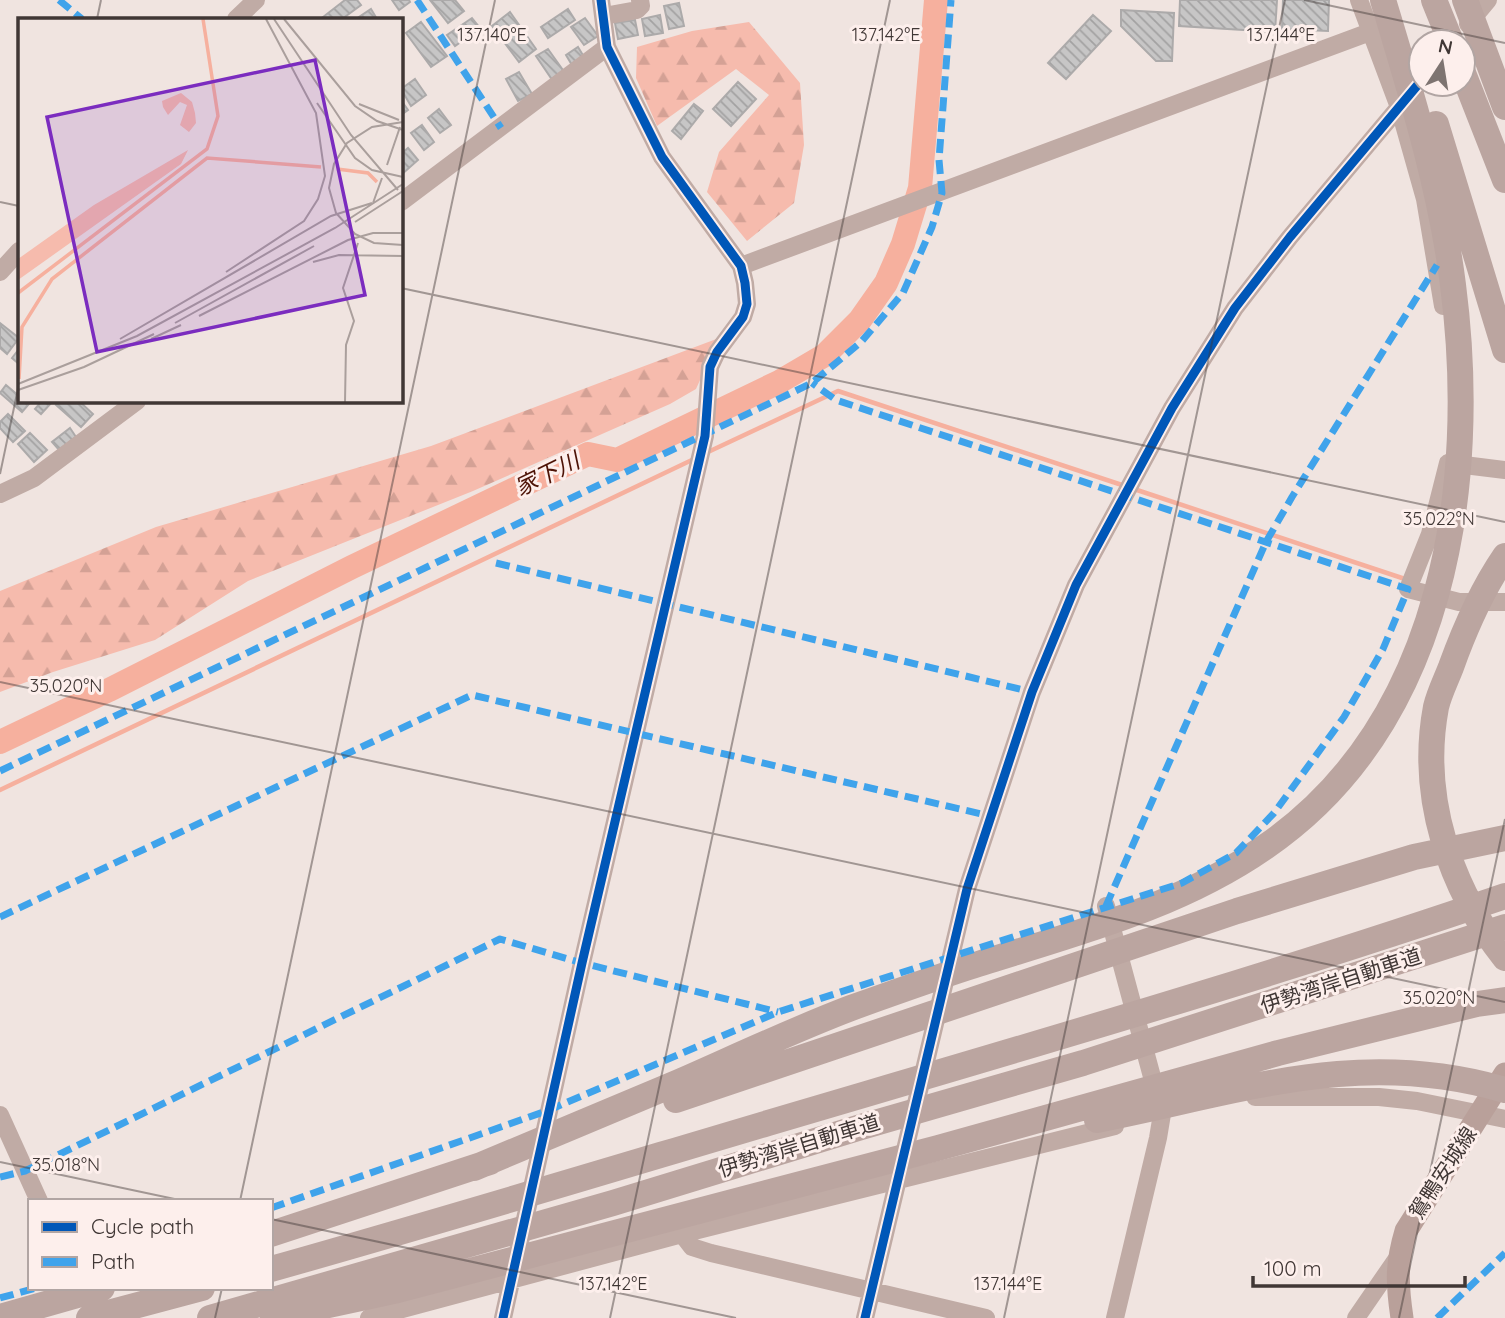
<svg xmlns="http://www.w3.org/2000/svg" width="1505" height="1318" font-family="Quicksand,'Noto Sans JP',sans-serif">
<style>
.forest{fill:url(#forest-firs)}
.lines{fill:none;stroke-linecap:round;stroke-linejoin:round}
.stream{stroke:#f6b09e;stroke-width:4.5}
.river{stroke:#f6b09e;stroke-width:24}
.building{fill:url(#building-back-hatch);stroke:#acaaaa;stroke-width:2}
.minor{stroke:#c0aba5;stroke-width:18}
.major{stroke:#b9a09a;stroke-width:23}
.highway{stroke:#bba5a0;stroke-width:26}
.quiet{stroke:#3fa3eb;stroke-width:7;stroke-dasharray:14 7;stroke-linecap:butt}
.cycleway-casing{stroke:#fdefec;stroke-width:13}
.cycleway{stroke:#0057b8;stroke-width:9}
.ticks{fill:none;stroke:#403735;stroke-width:2;stroke-opacity:0.45}
.labels{text-anchor:middle;stroke-width:6;stroke-linejoin:round;paint-order:stroke}
.street-label{font-size:21px;fill:#403735;stroke:#fdefec}
.water-label{font-size:23px;font-style:italic;fill:#4e1407;stroke:#fdefec}
.inset-river{fill:none;stroke:#f6b09e;stroke-width:3.5}
.inset-road{fill:none;stroke:#aa9f9c;stroke-width:2}
.view{fill:#7b2cbf;fill-opacity:0.15;stroke:#7b2cbf;stroke-width:3.5}
.inset-edge{fill:none;stroke:#403735;stroke-width:3.5}
.ticks-label{font-size:18px;text-anchor:middle;fill:#403735;stroke:#fdefec;stroke-width:6;stroke-linejoin:round;paint-order:stroke}
</style>
<defs>
<pattern id="forest-firs" width="22" height="20" patternUnits="userSpaceOnUse" patternTransform="scale(1.75)"><rect width="22" height="20" fill="#f6bbad"/><path d="M5 1l3.5 6h-7zM16 11l3.5 6h-7z" fill="#d4a195"/></pattern>
<pattern id="building-back-hatch" width="6" height="6" patternUnits="userSpaceOnUse" patternTransform="scale(1.75)"><rect width="6" height="6" fill="#c7c6c6"/><path d="M-1 5l2 2M0 0l6 6M5-1l2 2" fill="none" stroke="#a3a2a2"/></pattern>
</defs>
<rect width="100%" height="100%" fill="#f0e4e0"/>
<path class="forest" d="M749,22L800,83L804,145L794,203L747,241L707,192L719,152L769,95L736,69L657,126L636,78L637,47L692,31Z
M719,338L696,389L670,404L473,491L248,581L155,640L53,672L0,692V591L156,527L431,446Z"/>
<g class="lines">
<path class="stream" d="M708,452L838,391L1125,486
M1134,489L1408,580
M0,790L694,459"/>
<path class="river" d="M0,742L109,690L352,567L588,454L617,460L779,382L825,355L860,320L886,283L903,244L920,188L936,0"/>
</g>
<path class="building" d="M345,0H357L361,5L342,19H325L323,17Z
M392,0H409L410,2L399,10Z
M430,0H455L464,11L448,23Z
M1180,0H1277L1275,32L1179,26Z
M1283,0H1329L1328,31L1282,29Z
M679,3L684,26L669,29L664,6Z
M371,9L377,19H356Z
M568,9L575,20L548,38L541,27Z
M1121,10L1174,13L1172,61H1156L1121,26Z
M510,12L536,49L519,62L492,26Z
M660,15L663,33L645,36L642,19Z
M1093,15L1111,31L1066,79L1048,63Z
M472,18L480,28L455,46L447,35Z
M585,18L598,36L584,45L571,27Z
M635,20L638,35L618,39L615,23Z
M421,22L447,56L431,67L406,33Z
M578,47L584,57L572,65L566,55Z
M548,49L565,73L553,81L536,56Z
M519,72L532,94L518,101L506,79Z
M415,79L426,95L411,106L401,89Z
M738,82L756,99L731,126L713,109Z
M401,100L408,110L401,115Z
M694,104L703,111L681,139L672,131Z
M439,109L451,125L440,133L428,118Z
M422,125L434,142L424,150L411,133Z
M408,148L418,160L401,175V154Z
M0,323L19,338L7,354L0,348Z
M19,349V364L12,358Z
M6,385L19,396V401H25L29,404L22,412L0,393Z
M42,401H53L41,414L35,409Z
M60,401H79L93,414L81,427L56,405Z
M8,414L25,431L13,442L0,428V422Z
M70,428L76,437L59,450L52,442Z
M30,433L47,450L34,462L18,444Z"/>
<g class="lines">
<path class="minor" d="M1359,0L1399,107L1425,199L1443,306
M604,16L637,10L641,6L640,0
M236,19L256,0
M1468,24L1488,0
M401,202L607,47
M741,266L1370,32
M0,272L19,251
M1448,463L1430,534L1408,589L1459,602H1505
M1448,463L1505,470
M0,494L34,478L137,401
M1106,906L1162,1114L1158,1138L1115,1318
M1255,1097H1379L1417,1101L1505,1119
M0,1115L39,1201
M682,1234L692,1247L711,1253L986,1318
M369,1318L682,1234L1115,1126
M503,1318L582,963L705,436L710,367L717,352L743,317L747,304L745,283L741,266L662,157L607,47L601,0
M865,1318L967,889L1032,692L1076,585L1172,408L1235,308L1290,237L1421,81
M1356,1318L1398,1257"/>
<path class="major" d="M1402,1318C1397,1284 1396,1264 1406,1231L1505,1074"/>
<path class="highway" d="M1434,0L1451,42
M1465,0L1505,107
M1463,73L1505,180
M1436,124L1505,350
M1505,556C1481,591 1465,628 1451,667C1446,680 1439,694 1436,707C1419,797 1450,888 1505,958
M676,1100L1237,911L1414,857L1505,838
M1097,1120C1240,1092 1358,1047 1505,1090
M474,1168C542,1139 611,1111 679,1082C736,1057 793,1030 851,1008C890,994 929,980 969,967C1071,934 1176,909 1265,847C1444,724 1479,486 1453,285C1441,189 1411,93 1383,0
M271,1234L490,1162
M271,1269C438,1222 603,1172 768,1123C1015,1050 1262,979 1505,896
M0,1317L102,1288
M273,1317L398,1290L938,1148L1278,1053L1477,1004L1505,1000
M89,1318L202,1288
M210,1318L613,1203L861,1127L1083,1063L1505,927"/>
<path class="quiet" d="M59,0L82,19
M417,0L501,128
M496,563L1032,692
M0,771L812,383L861,342L903,293L932,227L942,193L939,160L951,0
M1106,906L1266,542L1292,497L1437,265
M0,917L472,695L990,816
M0,1177L25,1171L500,939L582,963L778,1012
M271,1208L549,1110L778,1012L1182,883L1236,853L1274,813L1344,717L1383,649L1408,589L836,400L812,383
M0,1298L36,1288
M1437,1318L1505,1253"/>
<g class="cycleway-casing">
<path id="cycleway" d="M503,1318L582,963L705,436L710,367L717,352L743,317L747,304L745,283L741,266L662,157L607,47L601,0
M865,1318L967,889L1032,692L1076,585L1172,408L1235,308L1290,237L1421,81"/>
</g>
<use href="#cycleway" class="cycleway"/>
</g>
<path class="ticks" d="M1304,0L1505,43M97,19L101,0M0,202L19,206M401,288L1505,522M0,474L19,384M0,682L1505,1002M0,1162L184,1201M240,1201L495,0M271,1219L736,1318M215,1318L222,1288M610,1318L890,0M1004,1318L1285,0M1399,1318L1505,819"/>
<g class="labels">
<g class="street-label">
<text transform="translate(1341 981) rotate(-18)" y="7">伊勢湾岸自動車道</text>
<text transform="translate(799 1146) rotate(-17)" y="7">伊勢湾岸自動車道</text>
<text transform="translate(1443 1173) rotate(-57)" y="7">鴛鴨安城線</text>
</g>
<g class="water-label">
<text transform="translate(547 474) rotate(-26)" y="8">家下川</text>
</g>
</g>
<g transform="translate(18 18)">
<rect width="385" height="385" fill="#f0e4e0"/>
<path d="M163,75L174,84L177,95L178,105L171,114L162,107L169,87L162,84L150,97L145,89L144,83ZM170,132L163,146L0,262V241L76,187Z" fill="#f6bbad"/>
<path class="inset-river" d="M319,151L350,155L359,164M0,275L189,131L200,98L185,1M1,361L4,309L34,261L189,140L303,149"/>
<path class="inset-road" d="M256,1L333,117L380,172M266,1L337,88L359,103L385,112M299,85L337,140L354,152L385,159M341,86L381,102M385,104L354,109L329,125L316,146L311,170L318,195L337,216L356,225L385,227M369,147L382,109M355,185L364,160M337,204L385,173M295,244L321,237L385,238M208,254L286,203L300,181L307,158L298,95L248,1M181,298L330,222L355,215H385M157,305L296,228M102,321L313,198L354,185M133,321L163,307M0,366L119,318L317,210L385,166M0,372L66,349L136,316M327,384L328,327L336,303L325,270L340,225"/>
<path class="view" d="M297,42L347,277L79,334L29,99Z"/>
<rect width="385" height="385" class="inset-edge"/>
</g>
<g class="ticks-label">
<text x="492" y="41">137.140°E</text>
<text x="886" y="41">137.142°E</text>
<text x="1281" y="41">137.144°E</text>
<text x="1439" y="525">35.022°N</text>
<text x="66" y="692">35.020°N</text>
<text x="1439" y="1004">35.020°N</text>
<text x="66" y="1171">35.018°N</text>
<text x="613" y="1290">137.142°E</text>
<text x="1008" y="1290">137.144°E</text>
</g>
<rect x="28" y="1199" width="245" height="91" fill="#fdefec" stroke="#b1a5a3" stroke-width="2"/>
<rect x="42" y="1222" width="35" height="10" fill="#0057b8" stroke="#b1a5a3" stroke-width="2"/>
<text x="91" y="1234" font-size="21" fill="#403735">Cycle path</text>
<rect x="42" y="1257" width="35" height="10" fill="#3fa3eb" stroke="#b1a5a3" stroke-width="2"/>
<text x="91" y="1269" font-size="21" fill="#403735">Path</text>
<g transform="translate(1442 63) rotate(12)"><circle r="33" fill="#fdefec" stroke="#b1a5a3" stroke-width="2"/>
<path d="M0-5L12 26L0 18L-12 26Z" fill="#7e7471"/>
<text y="-10" font-size="19" font-weight="bold" text-anchor="middle" fill="#403735">N</text>
</g>
<path d="M1253 1276v10h212v-10" fill="none" stroke="#403735" stroke-width="3.5"/>
<text x="1264" y="1276" font-size="21" fill="#403735" stroke="#fdefec" stroke-width="5" paint-order="stroke">100 m</text>
</svg>
